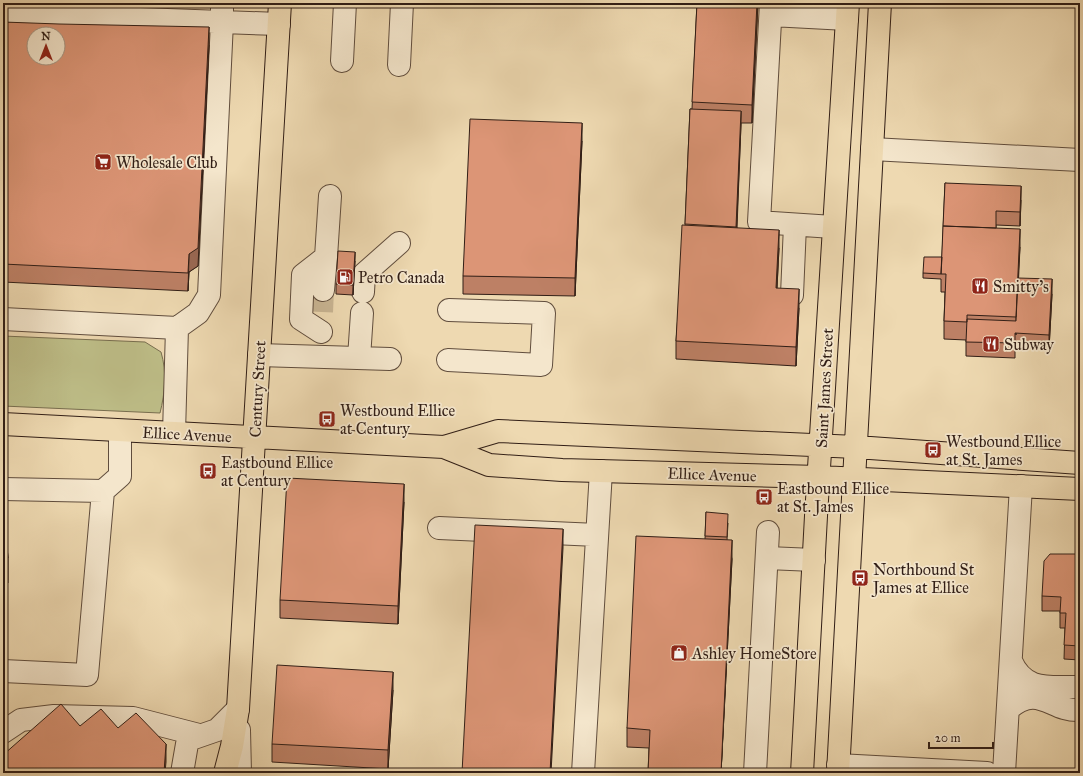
<svg xmlns="http://www.w3.org/2000/svg" width="1083" height="776" font-family="'IM FELL Great Primer',serif">
<style>
.green{fill:#bebe88;stroke:#786e4f}
.lines{fill:none;stroke-linecap:round;stroke-linejoin:round}
.minor-tunnel{stroke:#c8b492;stroke-width:22;stroke-dasharray:22 11;stroke-linecap:butt}
.minor-casing{stroke:#604d3d;stroke-width:24}
.major-casing{stroke:#311e16;stroke-width:24}
.minor{stroke:#f4e6cc;stroke-width:22}
.major{stroke:#eed9b1;stroke-width:22}
.wall{fill:#bd8065;stroke:#311e16}
.shaded-wall{fill:#9a6853;stroke:#311e16}
.building{fill:#dc9576;stroke:#311e16;fill-rule:evenodd}
.labels{text-anchor:middle;stroke-width:3.5;stroke-linejoin:round;paint-order:stroke}
.poi-label{font-size:16px;fill:#311e16;stroke:#f4e6cc;text-anchor:start}
.street-label{font-size:16px;fill:#311e16;stroke:#f4e6cc}
</style>
<rect width="100%" height="100%" fill="#eed9b1"/>
<filter id="stains"><feTurbulence type="fractalNoise" baseFrequency=".005" numOctaves="4"/><feColorMatrix values="0 0 0 0 .2 0 0 0 0 .09 0 0 0 0 .02 0 0 0 .5 -.17"/></filter>
<radialGradient id="worn" r=".72"><stop offset=".6" stop-color="#630" stop-opacity="0"/><stop offset="1" stop-color="#630" stop-opacity=".3"/></radialGradient>
<path class="green" d="M3,336L145,342L161,352C167,372 165,393 160,413L3,406Z"/>
<g class="lines">
<path class="minor-tunnel" d="M322,312L323,290"/>
<g class="minor-casing">
<path id="minor" d="M771,3L759,222L833,227
M3,14L222,22V3
M771,15L847,19
M342,61L345,3
M399,65L402,3
M872,149L1080,160
M323,290L326,257
M363,292L364,274L399,243
M792,295L795,225
M3,319L177,328L174,433
M177,328L198,313L209,295L222,22L279,24
M321,332L301,319L303,275L326,257L330,196
M259,355L390,359
M359,358L362,313
M448,360L541,365L544,313L449,310
M3,489L103,491L120,476V431
M439,528L597,535
M767,558L814,560
M1011,661C1025,693 1050,686 1080,687
M3,671L87,675L103,491
M1008,709C1040,682 1050,712 1080,710
M239,730L240,773
M3,732L21,720L54,716L133,718L199,735
M838,765L987,773
M182,773L187,744L191,739L217,730L238,709
M583,773L601,471
M755,773L768,532
M1004,773L1021,486"/>
</g>
<g class="major-casing">
<path id="major" d="M3,424L444,447L489,465L562,470L819,477L1080,489
M444,447L498,431L856,447L1080,463
M225,773L232,746L238,709L280,3
M802,773L816,516L848,3
M838,773L880,3"/>
</g>
<use href="#minor" class="minor"/>
<use href="#major" class="major"/>
</g>
<path class="wall" d="M697,3H758L752,123H741L737,228L779,248L777,288L799,308L796,366L676,359V341L685,225L690,109H692Z
M3,22L209,45L198,266L189,272L188,291L3,282Z
M582,141L575,296L463,294V276Z
M945,183L1021,200L1020,226L996,225V228L1020,247L1018,278L1052,294L1049,349L1015,347V358L966,356V340L944,339V321L945,292H941V279L923,278V273L942,257Z
M355,261L353,295L336,294V284Z
M3,501L8,558V583H3Z
M404,502L398,624L280,618V600Z
M706,512L728,523L727,540L732,559L721,773H648L649,748L627,747V728L705,539Z
M1080,554V660L1064,659L1065,628H1060V611H1042V596Z
M393,690L388,769L272,762V744Z"/>
<path class="shaded-wall" d="M757,3H758L752,123V105Z
M209,27V45L198,266L189,272L188,291L189,254Z
M741,111V125L736,241V227Z
M582,123V141L575,296V278Z
M1021,186V200L1020,226V212Z
M1020,229V247L1016,335V317Z
M779,230V248L776,306V288Z
M355,252V261L353,295V285Z
M1052,279V294L1049,349V335Z
M799,289V308L796,366V347Z
M404,484V502L398,624V606Z
M563,529V548L551,773H550Z
M732,540V559L721,773Z
M393,672V690L388,769V750Z
M166,744V762L165,773H164Z"/>
<path class="building" d="M697,3H757L752,105L692,102Z
M3,22L59,24L209,27L198,248L189,254L188,273L3,264ZM34,34H58V58H34Z
M690,109L741,111L736,227L685,224Z
M470,119L582,123L575,278L463,276Z
M945,183L1021,186L1020,212L996,211V228L943,226Z
M682,225L779,230L776,288L799,289L796,347L676,341Z
M943,226L1020,229L1016,317L967,315V322L944,321L946,274H941Z
M338,251L355,252L353,285L336,284Z
M924,257H942L941,274L923,273Z
M1018,278L1052,279L1049,335L1015,333V343L966,342L967,319L1016,321Z
M287,478L404,484L398,606L280,600Z
M3,501L8,558H3Z
M706,512L728,514L727,537L705,536Z
M475,525L563,529L550,773H462Z
M636,536L732,540L721,773H648L650,730L627,728Z
M1050,554H1080V646L1064,645L1066,613H1060L1061,597L1042,596L1044,561Z
M277,665L393,672L388,750L272,744Z
M61,704L80,726L101,709L118,728L136,713L166,744L164,773H3V755Z"/>
<defs>
<g id="supermarket-square" transform="scale(0.9)"><rect x="-9" y="-9" width="18" height="18" rx="4" fill="#8f2418" stroke="#f4e6cc"/><path d="M-6-5.5h2.5l.6 2H6L4.5 2H-2.5L-4.4-4H-6ZM-1.5 3.2a1.3 1.3 0 1 0 .1 0ZM3 3.2a1.3 1.3 0 1 0 .1 0Z" fill="#fff"/></g>
<g id="fuel-square" transform="scale(0.9)"><rect x="-9" y="-9" width="18" height="18" rx="4" fill="#8f2418" stroke="#f4e6cc"/><path d="M-5.5-6h7V0h2V4h1.3V-2.5L3-4.5l.8-.8L6-3V5H2.5V1h-1V6h-7ZM-4.2-4.7v3.2H.2V-4.7Z" fill="#fff"/></g>
<g id="restaurant-square" transform="scale(0.9)"><rect x="-9" y="-9" width="18" height="18" rx="4" fill="#8f2418" stroke="#f4e6cc"/><path d="M-5-6h1v4h1v-4h1v4h1v-4h1v5L-1.5 .5V6h-2V.5L-5-1ZM5-6V6H3V1.5H1.5Q1.5-4 5-6Z" fill="#fff"/></g>
<g id="bus-square" transform="scale(0.9)"><rect x="-9" y="-9" width="18" height="18" rx="4" fill="#8f2418" stroke="#f4e6cc"/><path d="M-5-6H5V4H4V6H2V4H-2V6H-4V4H-5ZM-3.5-4V0h7V-4ZM-3.5 1.2v1.5H-2V1.2ZM2 1.2v1.5H3.5V1.2Z" fill="#fff"/></g>
<g id="shop-square" transform="scale(0.9)"><rect x="-9" y="-9" width="18" height="18" rx="4" fill="#8f2418" stroke="#f4e6cc"/><path d="M-5-2.5h2.3a2.7 3.5 0 0 1 5.4 0H5L5.5 6h-11ZM-1.5-2.5h3a1.5 2.3 0 0 0-3 0Z" fill="#fff"/></g>
</defs>
<g fill-rule="evenodd">
<use href="#supermarket-square" x="103" y="162"/>
<use href="#fuel-square" x="345" y="277"/>
<use href="#restaurant-square" x="980" y="286"/>
<use href="#restaurant-square" x="991" y="344"/>
<use href="#bus-square" x="327" y="419"/>
<use href="#bus-square" x="933" y="450"/>
<use href="#bus-square" x="208" y="471"/>
<use href="#bus-square" x="764" y="497"/>
<use href="#bus-square" x="860" y="578"/>
<use href="#shop-square" x="679" y="653"/>
</g>
<g class="labels">
<g class="poi-label">
<text x="116" y="168">Wholesale Club</text>
<text x="358" y="283">Petro Canada</text>
<text x="993" y="292">Smitty's</text>
<text x="1004" y="350">Subway</text>
<text x="340" y="416">Westbound Ellice<tspan x="340" dy="18">at Century</tspan></text>
<text x="946" y="447">Westbound Ellice<tspan x="946" dy="18">at St. James</tspan></text>
<text x="221" y="468">Eastbound Ellice<tspan x="221" dy="18">at Century</tspan></text>
<text x="777" y="494">Eastbound Ellice<tspan x="777" dy="18">at St. James</tspan></text>
<text x="873" y="575">Northbound St<tspan x="873" dy="18">James at Ellice</tspan></text>
<text x="692" y="659">Ashley HomeStore</text>
</g>
<g class="street-label">
<text transform="translate(824 388) rotate(-87)" y="6">Saint James Street</text>
<text transform="translate(257 389) rotate(-87)" y="6">Century Street</text>
<text transform="translate(187 434) rotate(3)" y="6">Ellice Avenue</text>
<text transform="translate(712 474) rotate(2)" y="6">Ellice Avenue</text>
</g>
</g>
<rect width="1083" height="776" fill="none" stroke="#eed9b1" stroke-width="16"/>
<rect x="4" y="4" width="1075" height="768" fill="none" stroke="#311e16" stroke-width="2"/>
<rect x="8" y="8" width="1067" height="760" fill="none" stroke="#311e16"/>
<g transform="translate(46 46)"><circle r="19" fill="#f4e6cc" stroke="#a69683"/>
<path d="M0-3L7 15L0 10L-7 15Z" fill="#8f2418"/>
<text y="-6" font-size="11" font-weight="bold" text-anchor="middle" fill="#311e16">N</text>
</g>
<path d="M929 742v6h64v-6" fill="none" stroke="#311e16" stroke-width="2"/>
<text x="935" y="742" font-size="12" fill="#311e16" stroke="#f4e6cc" stroke-width="3" paint-order="stroke">20 m</text>
<rect width="100%" height="100%" filter="url(#stains)"/>
<rect width="100%" height="100%" fill="url(#worn)"/>
</svg>
